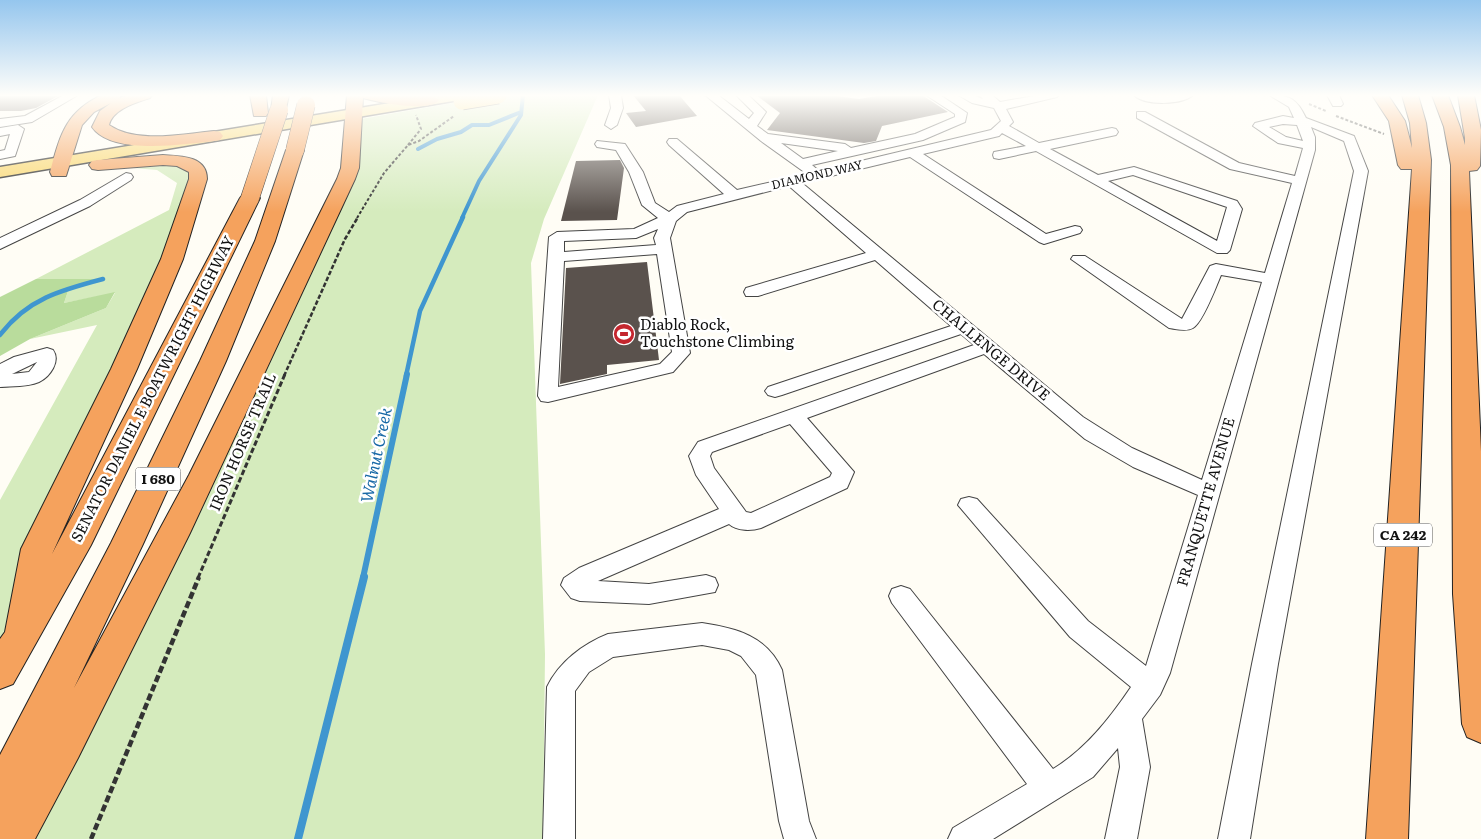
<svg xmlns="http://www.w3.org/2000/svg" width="1481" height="839" font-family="Literata,serif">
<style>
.green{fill:#d5ebbd}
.forest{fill:#b9dc9c}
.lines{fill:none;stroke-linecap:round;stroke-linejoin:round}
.stream-far3{stroke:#3f96cf;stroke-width:4}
.stream-far2{stroke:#3f96cf;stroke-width:4.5}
.stream-far1{stroke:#3f96cf;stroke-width:6}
.stream{stroke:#3f96cf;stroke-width:8}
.building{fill:#5a524d}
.minor-casing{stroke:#444;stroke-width:2}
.major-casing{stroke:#222;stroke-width:3}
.highway-casing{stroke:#222;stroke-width:2}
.path-far3{stroke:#333;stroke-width:2;stroke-dasharray:3 2;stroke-linecap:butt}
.path-far2{stroke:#333;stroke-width:2.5;stroke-dasharray:4.5 2;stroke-linecap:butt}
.path-far1{stroke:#333;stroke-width:3;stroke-dasharray:5.5 2.5;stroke-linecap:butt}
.path{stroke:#333;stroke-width:4.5;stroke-dasharray:7 3;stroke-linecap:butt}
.minor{fill:#fff;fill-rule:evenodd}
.major{fill:#f9d66b;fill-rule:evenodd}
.highway{fill:#f5a25d;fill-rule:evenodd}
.major-bridge-casing{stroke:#222;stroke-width:19;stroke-linecap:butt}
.highway-bridge-casing{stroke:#222;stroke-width:19;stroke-linecap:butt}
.major-bridge{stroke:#f9d66b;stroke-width:17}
.highway-bridge{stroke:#f5a25d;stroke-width:18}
.labels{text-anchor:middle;stroke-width:5;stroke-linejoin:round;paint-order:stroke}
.far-street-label{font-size:12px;fill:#111;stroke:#fff}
.shield{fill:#fff;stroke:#585858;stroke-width:1}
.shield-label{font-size:14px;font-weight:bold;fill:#111}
.poi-label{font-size:15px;fill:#111;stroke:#fff;text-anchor:start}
.street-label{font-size:15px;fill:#111;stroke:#fff}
.water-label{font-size:16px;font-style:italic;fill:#1768a6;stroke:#fff}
</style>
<rect width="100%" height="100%" fill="#fffdf5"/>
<path class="green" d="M498,95H598L544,219L531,263L545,654L543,839H11L346,179L355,120Z
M163,160L198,169L0,672V500L97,325L30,339L106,308L115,293L64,303L69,288L100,280L36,279L169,210L177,183L157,170L98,165Z"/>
<path class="forest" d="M36,279H103L69,288L64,303L115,292L106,308L30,339L0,356V297Z"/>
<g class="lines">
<path class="stream-far3" d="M418,149L437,139L461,132L472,125H489L521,112
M462,218L479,181L521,115L523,95"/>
<path class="stream-far2" d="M0,335C27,299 61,290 103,279
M406,376L420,311L463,217"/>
<path class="stream-far1" d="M363,578L407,374"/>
<path class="stream" d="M298,839L364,577"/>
</g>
<path class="building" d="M0,95H60L36,108L21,111H0Z
M633,95H679L697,116L636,127L626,113L646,111Z
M756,95H828L859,99L883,95H922L948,112L882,126L876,141L864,143L767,130L780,113Z
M620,160L624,168L617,220L561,221L576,161Z
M647,262L659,360L607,365V374L560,384L566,268Z"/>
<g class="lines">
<g class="minor-casing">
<path id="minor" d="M64,95H78L32,122L0,127V119L25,116Z
M609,95H621L623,108L617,125L611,129L605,125L611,108Z
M705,95H718L749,119L754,113L736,95H748L766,112L757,126L768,134L845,144L851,148L915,134L955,117V114L926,95H940L967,113L965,122L923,140L812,165L819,171L991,130L1001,121L994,108L972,103L958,95H973L983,99L979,95H992L1000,102L1040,95H1059L1057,97L1006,109L1013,122L1009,126L1039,143L1112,128L1116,129L1118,132L1116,135L1050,149L1098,175L1134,167L1237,201L1242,209L1230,250L1227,253H1217L1036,151L999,159L994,158L993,155L994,152L1026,146L1002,133L999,136L923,154L1046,234L1075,226L1080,227L1082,230L1080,233L1044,244L1039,242L910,157L802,183L1083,417L1132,448L1202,480L1262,282L1221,275C1216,287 1203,322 1193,328C1186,332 1176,329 1169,328L1071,259L1073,256H1085L1182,319L1210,266L1216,264L1265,273L1292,183L1230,169L1137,118V112H1145L1239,163L1295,176L1303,148L1278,143L1253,126L1255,123L1283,116L1294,118L1289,107L1269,95C1290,95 1297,99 1306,118L1354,136L1368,171L1278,664L1250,839H1218L1252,664L1354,171L1344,141L1311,127L1315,137V150L1170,673L1160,695L1142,719L1150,767L1137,839H1105L1120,767L1118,748L1093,777L993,839H948L953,828L1027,784L892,603L889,596L892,589L901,586L910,589L1053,769C1085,750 1110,718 1131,687L1070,637L958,505L961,499L969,497L977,499L1088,621L1146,666L1198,495L1133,467L1085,439L984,354L807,418L854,472L847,488L761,528C751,531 737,531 729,524L598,581L649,584L706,575L715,578L718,585L715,592L649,604L580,601L571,598L561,585L564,578L579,568L719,509L696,475L689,456L698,442L974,345L961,334L782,395L775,397L768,395L765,391L768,387L951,326L875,260L758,296H746L744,292L746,288L866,253L789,186L687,212L676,221L670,238L690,353L673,372L548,402L541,401L538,396L549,237L557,232L634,229L658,218L642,205L629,172L616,150L597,147L595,144L597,141L625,144L643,172L655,203L669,212L677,206L724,194L669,145L667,142L669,139H677L737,190L807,174L761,141ZM1283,124L1297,125L1303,141L1286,137L1269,127ZM781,143L838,151L803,159ZM1133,175L1227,207L1217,241L1108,181ZM658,229L654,238L656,245L564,252V241L636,238ZM657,254L672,352L660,364L558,387L564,261ZM790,424L832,473L830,477L751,513L746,512L714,468L710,456L712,452Z
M1134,95H1193C1183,105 1144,106 1134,95Z
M1327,95H1339L1343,104L1341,106H1333Z
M18,125L24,129L15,156L0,159V151L5,150L10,134L0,136V128Z
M126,173L131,174L133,177L131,180L90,206L0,249V238L80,200Z
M47,348L53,350C61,361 50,377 39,382C28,387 12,386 0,387V364L14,357ZM37,362L29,372L12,374Z
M702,623C736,628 767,636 782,670L809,821L816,839H784L779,821L756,675L741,656L729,650L702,645L613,657L589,672L575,691V839H543L547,687C559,662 583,644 608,634Z"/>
</g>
<g class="major-casing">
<path id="major" d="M439,95H472L465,99L0,177V167Z"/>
</g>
<g class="highway-casing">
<path id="highway" d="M102,95H122L119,98L129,95H152L150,98C135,103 113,109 109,125C137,144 182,134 214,131L220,132L223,136L220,140L214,141C184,144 112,156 92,127L100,111L111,103L94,112L82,125L66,176H52L50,172C60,136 65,112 102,95Z
M250,95H266L268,113L266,116H254Z
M273,95H289L285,113L279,115L271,110Z
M347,95H431L439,100C430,113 377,102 363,98L359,168L355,179L190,533L78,758L35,839H0V755L111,543L200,361L255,241L286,150L289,146H301L304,150L275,241L226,361L143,544L74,688L189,475L337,179L341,168Z
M1372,95H1388L1405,121L1412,148L1410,123L1402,95H1418L1426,123L1431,160L1408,839H1366L1412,169H1401L1398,165L1389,121Z
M1432,95H1448L1460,127L1465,145V138L1458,95H1474L1481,130L1480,166L1477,170L1469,171L1481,451V743L1467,737L1462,724L1453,594L1451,165L1444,127Z
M163,155C181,156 207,156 207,179L183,259L137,369L52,554L240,198L243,194H257L260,198L91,545L13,684L0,689V639L5,632L21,549L111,369L161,259L189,179V172L177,166L163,165L98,170L92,169L89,165L92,161L98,160Z"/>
</g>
<path class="path-far3" d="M1309,104L1326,111
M1336,116L1384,134
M408,145L421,129L416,115
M357,218L384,173L408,145L419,141L454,116"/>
<path class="path-far2" d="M284,376L345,239L358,217"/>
<path class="path-far1" d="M198,578L285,374"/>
<path class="path" d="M91,839L199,577"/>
<use href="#minor" class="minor"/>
<use href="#major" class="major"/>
<use href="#highway" class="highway"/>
<g class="major-bridge-casing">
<path id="major-bridge" d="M462,101L498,95"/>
</g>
<g class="highway-bridge-casing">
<path id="highway-bridge" d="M295,150L306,105
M250,198L279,110"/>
</g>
<use href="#major-bridge" class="major-bridge"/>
<use href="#highway-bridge" class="highway-bridge"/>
</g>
<linearGradient id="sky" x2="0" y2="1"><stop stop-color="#95c6ee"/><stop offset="0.45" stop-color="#fffefa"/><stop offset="1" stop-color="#fffefa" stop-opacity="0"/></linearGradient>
<rect width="1481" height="212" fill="url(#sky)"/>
<defs>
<g id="stadium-disc" transform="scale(1.125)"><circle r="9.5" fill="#c4262e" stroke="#fff"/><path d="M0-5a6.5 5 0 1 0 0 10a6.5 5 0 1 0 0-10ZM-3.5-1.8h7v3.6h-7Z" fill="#fff"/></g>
</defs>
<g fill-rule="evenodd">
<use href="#stadium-disc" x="624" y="334"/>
</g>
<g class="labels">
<g class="far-street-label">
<text transform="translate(817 175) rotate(-13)" y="4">DIAMOND WAY</text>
</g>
<g class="shield">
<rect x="135.5" y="467.5" width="45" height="23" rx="4"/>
<rect x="1374" y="523.5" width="58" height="23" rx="4"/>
</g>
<g class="shield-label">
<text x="158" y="484">I 680</text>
<text x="1403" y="540">CA 242</text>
</g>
<g class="poi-label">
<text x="640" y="330">Diablo Rock,<tspan x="640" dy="17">Touchstone Climbing</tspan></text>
</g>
<g class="street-label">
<text transform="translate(991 350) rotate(40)" y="5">CHALLENGE DRIVE</text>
<text transform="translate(153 389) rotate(-63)" y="5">SENATOR DANIEL E BOATWRIGHT HIGHWAY</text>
<text transform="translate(243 442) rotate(-67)" y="5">IRON HORSE TRAIL</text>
<text transform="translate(1206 502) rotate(-74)" y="5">FRANQUETTE AVENUE</text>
</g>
<g class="water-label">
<text transform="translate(376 455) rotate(-78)" y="6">Walnut Creek</text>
</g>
</g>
</svg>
